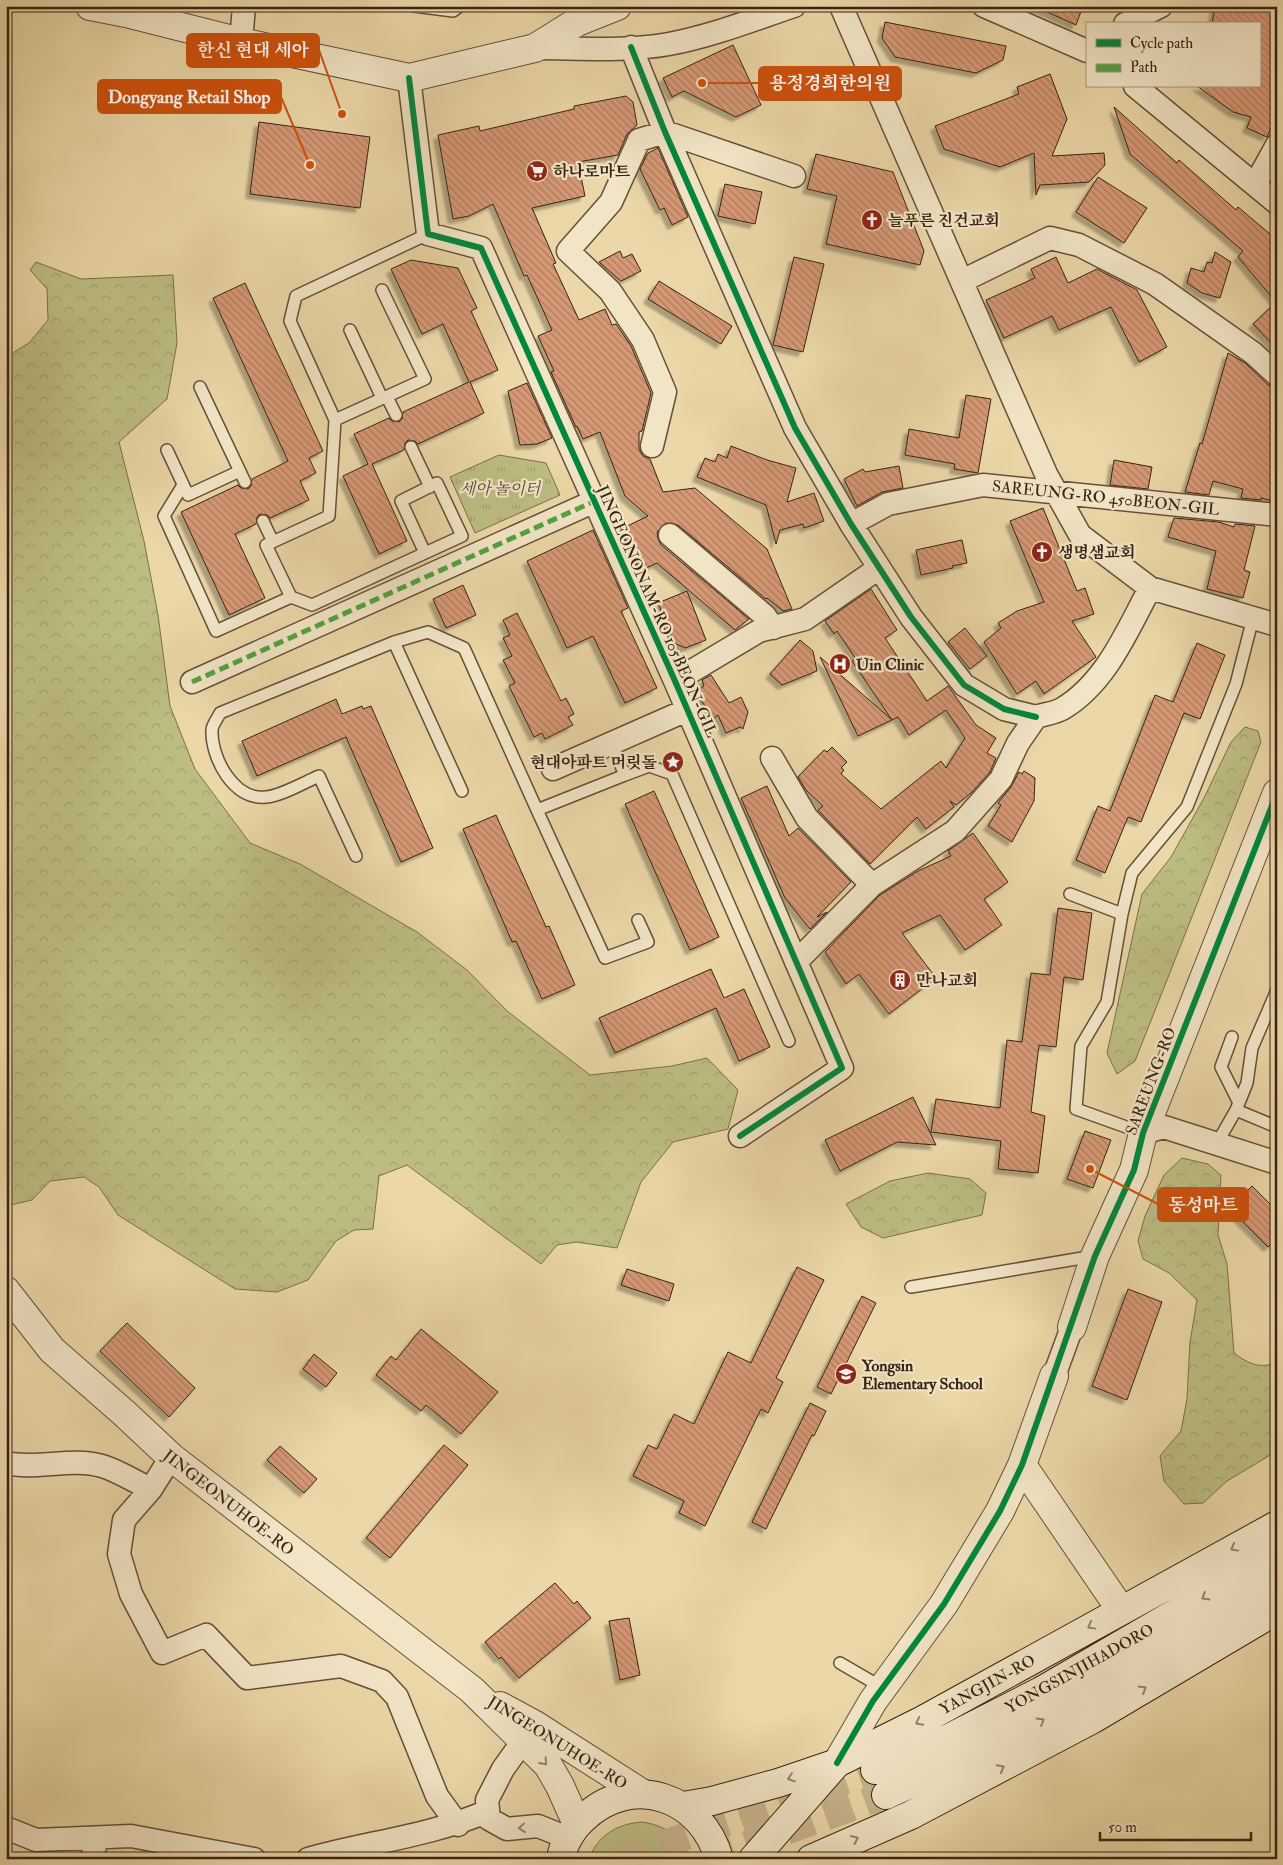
<svg xmlns="http://www.w3.org/2000/svg" width="1283" height="1865" font-family="'IM FELL Double Pica','Noto Serif KR',serif">
<style>
.grass{fill:#bdbd83;stroke:#7a704c}
.forest{fill:url(#forest-crowns);stroke:#7a704c}
.park{fill:url(#park-tufts);stroke:#7a704c}
.building{fill:url(#building-back-hatch);stroke:#382315;filter:url(#shadow)}
.lines{fill:none;stroke-linecap:round;stroke-linejoin:round}
.secondary-tunnel{stroke:#c7b38a;stroke-width:28;stroke-dasharray:28 14;stroke-linecap:butt}
.service-casing{stroke:#65503a;stroke-width:14}
.minor-casing{stroke:#65503a;stroke-width:25}
.tertiary-casing{stroke:#65503a;stroke-width:30}
.secondary-casing{stroke:#382315;stroke-width:30}
.service{stroke:#f2e5c6;stroke-width:11}
.minor{stroke:#f2e5c6;stroke-width:22}
.tertiary{stroke:#f2e5c6;stroke-width:28}
.secondary{stroke:#f2e5c6;stroke-width:28}
.quiet{stroke:#53a240;stroke-width:5;stroke-dasharray:10 5;stroke-linecap:butt}
.cycleway-casing{stroke:#f2e5c6;stroke-width:9}
.cycleway{stroke:#00873e;stroke-width:6}
.oneway{stroke:#95846e}
.labels{text-anchor:middle;stroke-width:4.5;stroke-linejoin:round;paint-order:stroke}
.poi-label{font-size:16px;font-weight:bold;fill:#382315;stroke:#f2e5c6;text-anchor:start}
.park-label{font-size:16px;font-style:italic;fill:#594a30;stroke:#f2e5c6}
.street-label{font-size:16px;fill:#382315;stroke:#f2e5c6}
.leader{fill:none;stroke:#ce510d;stroke-width:2}
.callout-dot{fill:#ce510d;stroke:#f2e5c6;stroke-width:2}
.callout{fill:#ce510d;stroke:#ce510d;stroke-width:2}
.callout-label{font-size:18px;text-anchor:middle;font-weight:bold;fill:#fff}
</style>
<defs>
<pattern id="forest-crowns" width="20" height="18" patternUnits="userSpaceOnUse" patternTransform="scale(1.25)"><rect width="20" height="18" fill="#bdbd83"/><path d="M2 6a3 3 0 1 1 6 0M12 15a3 3 0 1 1 6 0" fill="none" stroke="#a3a270"/></pattern>
<pattern id="park-tufts" width="24" height="20" patternUnits="userSpaceOnUse" patternTransform="scale(1.25)"><rect width="24" height="20" fill="#bdbd83"/><path d="M3 7l-1-3M5 7V3M7 7l1-3M15 17l-1-3M17 17v-4M19 17l1-3" fill="none" stroke="#a3a270"/></pattern>
<pattern id="building-back-hatch" width="6" height="6" patternUnits="userSpaceOnUse" patternTransform="scale(1.25)"><rect width="6" height="6" fill="#d69874"/><path d="M-1 5l2 2M0 0l6 6M5-1l2 2" fill="none" stroke="#af7c5e"/></pattern>
<filter id="shadow"><feDropShadow dx="-4.5" dy="4.5" stdDeviation="1" flood-color="#0004"/></filter>
</defs>
<rect width="100%" height="100%" fill="#ebd7a7"/>
<filter id="stains"><feTurbulence type="fractalNoise" baseFrequency=".004" numOctaves="4"/><feColorMatrix values="0 0 0 0 .2 0 0 0 0 .09 0 0 0 0 .02 0 0 0 .5 -.17"/></filter>
<radialGradient id="worn" r=".72"><stop offset=".6" stop-color="#630" stop-opacity="0"/><stop offset="1" stop-color="#630" stop-opacity=".3"/></radialGradient>
<path class="grass" d="M642,1822C663,1825 684,1836 690,1859H589C598,1835 617,1824 642,1822Z"/>
<path class="forest" d="M36,262L81,279L173,275L177,343L167,399L119,442L144,541L158,615L170,706L195,769L250,843L300,864L417,932L467,970L507,1011L590,1075L672,1066L707,1058L738,1090L728,1129L673,1142L641,1182L617,1248L576,1242L557,1245L541,1264L407,1165L379,1176L373,1229L354,1230L336,1241L308,1280L277,1292L235,1289L118,1215L99,1187L84,1177L50,1181L32,1200L6,1206V357L29,343L48,320L47,289L30,270Z
M1245,727L1258,731L1261,742L1135,1061L1117,1074L1107,1053L1142,894L1171,857L1204,798L1231,742Z
M1182,1158L1208,1164L1221,1175L1218,1235L1227,1264L1234,1353C1247,1363 1261,1370 1277,1362V1451L1227,1481L1203,1503L1184,1504L1164,1481L1160,1456L1181,1431L1187,1399L1190,1342L1197,1300L1169,1273L1143,1259L1138,1241L1145,1216L1164,1175Z
M928,1173L970,1179L986,1193L982,1215L883,1238L861,1227L846,1204L890,1181Z"/>
<path class="park" d="M499,455L546,463L560,495L475,533L450,477Z"/>
<path class="building" d="M1034,6H1083L1076,25Z
M1215,6H1277V116L1267,137L1247,128L1251,117L1233,112L1197,86H1259V24H1212Z
M885,22L1006,46L1003,60L976,73L895,57L882,38Z
M733,45L761,105L736,117L684,91L672,97L663,78Z
M1050,74L1067,119L1052,156L1104,153L1105,165L1089,182L1040,185L1036,195L1034,153L1000,167L944,149L935,126L1019,94L1017,87Z
M626,96L633,102L637,125L627,134L618,155L578,162L585,196L532,208L556,263L553,264L579,320L605,309L612,325L616,324L631,346L651,393L642,431L639,432V449L643,456L650,459L663,492L695,488L767,549L792,609L783,611L767,598L766,599L678,525L666,523L657,532L658,539L661,545L749,619L735,630L657,563L640,571L621,529L648,516L625,496L600,432L583,439L577,426L576,427L551,372L554,371L538,336L552,330L527,275L524,276L493,204L469,216L453,219L438,135L479,126L480,131L574,109V106Z
M1114,107L1177,163L1179,160L1236,210L1238,207L1277,240V349L1253,324L1276,302L1238,257L1243,251L1130,154Z
M259,122L370,137L360,208L250,194Z
M658,148L688,217L672,225L664,208L660,210L640,169L648,153Z
M816,154L893,172L924,251L920,265L826,244L837,196L807,189Z
M1098,177L1147,208L1124,243L1076,212Z
M725,184L762,192L755,224L718,216Z
M620,251L623,258L632,254L641,271L621,281L599,262Z
M1215,252L1231,262L1220,298L1202,293L1187,283L1191,268L1204,272L1207,262L1212,263Z
M794,257L824,264L803,352L773,345Z
M1056,257L1068,283L1097,269L1137,290L1167,347L1139,362L1111,307L1059,330L1052,316L1004,338L986,300L1035,278L1031,269Z
M411,260L458,268L477,308L471,311L498,370L470,382L484,413L418,444L415,441L408,440L405,443L404,450L372,464L407,541L379,554L343,476L368,464L354,434L389,418L392,421L399,422L402,419L403,412L469,382L443,324L422,334L391,269Z
M659,281L732,326L721,344L648,299Z
M245,283L323,451L309,458L316,473L300,481L309,500L270,518L267,515L260,514L257,517L256,524L235,534L265,598L229,615L181,512L238,485L241,488L248,489L251,486L252,479L288,461L213,298Z
M1228,353L1245,363L1268,385L1277,388V502L1261,498V500L1241,498L1243,489L1213,481L1209,495L1185,492L1200,443L1202,444Z
M527,383L552,438L537,444L520,445L508,391Z
M966,395L991,399L978,473L954,469L955,464L905,455L909,429L959,438Z
M731,446L767,460L796,468L787,502L814,493L824,521L804,528L803,524L780,530L776,544L766,505L697,477L705,458L715,462L718,454L727,458Z
M1114,460L1152,467L1148,489L1110,485Z
M899,466L903,488L882,492L857,506L844,479L863,469L865,472Z
M1043,508L1077,591L1085,588L1094,614L1072,621L1096,657L1044,694L1036,681L1017,694L984,642L1001,628L998,623L1017,611L1044,602L1010,521Z
M1174,518L1219,522L1234,527L1235,524L1255,526L1244,570L1250,572L1243,598L1207,589L1216,551L1168,537Z
M593,530L628,608L621,611L657,688L625,703L593,636L567,648L527,561Z
M962,540L967,563L952,566L953,568L921,575L916,550Z
M463,585L476,615L446,628L433,599Z
M871,589L897,630L885,638L927,701L948,686L976,725L996,738L987,753L996,758L990,772L971,793L956,805L950,801L954,807L926,829L917,817L870,864L818,810L823,806L806,790L798,777L824,750L827,752L832,747L847,762L841,768L844,770L841,774L881,809L941,761L946,768L965,738L946,710L909,735L898,717L858,736L820,657L892,720L852,661L856,659L837,631L834,634L825,621Z
M687,591L706,640L685,648L674,643L658,603Z
M517,613L561,701L566,698L574,714L568,717L573,725L545,739L542,733L534,737L509,686L515,683L503,660L512,656L503,638L510,635L503,620Z
M965,628L987,656L970,669L948,642Z
M800,640L813,651L817,671L782,685L770,674Z
M1197,643L1225,655L1200,719L1184,713L1141,822L1128,817L1105,873L1076,860L1098,806L1110,811L1155,695L1173,702Z
M711,675L729,703L741,697L748,712L743,729L740,727L726,733L718,715L713,719L696,692L704,686L702,680Z
M336,699L342,714L362,706L363,709L371,706L433,848L401,862L346,737L257,776L242,741Z
M1024,771L1035,778L1034,801L1012,842L988,826L1001,805L998,803L1011,787L1019,772L1022,774Z
M767,786L789,836L798,828L851,882L817,917L827,912L810,929L785,898L741,798Z
M654,791L719,937L690,950L625,804Z
M496,815L546,927L549,926L575,985L542,999L516,941L512,942L463,829Z
M973,833L1008,882L984,899L1002,925L965,950L940,915L902,933L936,978L889,1014L859,974L846,984L825,952L880,895L918,871L951,856L948,851Z
M1058,908L1092,913L1083,980L1064,977L1056,1047L1039,1045L1031,1112L1045,1116L1038,1173L998,1169L1001,1141L931,1132L936,1099L1000,1108L1007,1040L1022,1042L1031,973L1050,975Z
M711,969L724,998L744,989L770,1047L739,1061L716,1008L615,1053L599,1018Z
M913,1097L936,1145L897,1142L840,1171L825,1140Z
M1085,1131L1111,1140L1093,1188L1067,1179Z
M1252,1186L1277,1211V1239L1268,1247L1230,1209Z
M797,1267L824,1280L776,1378L783,1382L768,1413L761,1409L705,1526L679,1513L684,1501L633,1476L648,1445L657,1449L674,1414L694,1424L728,1352L751,1363Z
M627,1269L674,1284L669,1301L621,1285Z
M1128,1289L1162,1302L1127,1400L1092,1386Z
M862,1296L876,1303L831,1394L817,1387Z
M127,1323L195,1388L169,1417L100,1351Z
M421,1329L498,1392L461,1434L426,1405L421,1411L376,1375L391,1356L396,1360Z
M314,1354L337,1373L326,1387L303,1369Z
M810,1403L826,1411L814,1436L812,1435L766,1529L752,1522Z
M444,1445L468,1465L390,1558L366,1538Z
M280,1446L317,1479L304,1493L267,1460Z
M555,1583L574,1604L577,1601L591,1618L519,1678L501,1657L499,1659L485,1642Z
M629,1618L640,1675L620,1680L609,1621Z"/>
<g class="lines">
<path class="secondary-tunnel" d="M621,1859L875,1770
M707,1859L886,1795"/>
<g class="service-casing">
<path id="service" d="M414,6L453,11L460,6
M350,330L382,398
M200,387L245,482
M387,397L396,415
M335,420L425,379L382,290
M411,447L430,487
M167,450L188,495L240,471
M183,485L164,516L216,631L291,597L266,545L329,516L335,420L290,321L296,296L428,234
M263,521L273,542
M291,597L312,605L462,536L437,483L401,501L425,553
M394,642L428,632L464,648L537,810L625,775L611,743
M625,775L649,766L672,774L789,1041
M537,810L605,958L648,942L638,920
M356,856L319,776C305,782 281,796 266,797C234,801 211,758 212,730C212,725 218,718 220,713L394,642L462,791
M1070,894L1122,914L1107,1002L1081,1046L1076,1109L1143,1133
M1122,914L1132,873L1187,807L1236,684L1253,618
M1232,1037L1221,1067L1239,1103
M1236,1110L1277,1127
M1216,1145L1236,1110L1247,1083L1252,1048L1277,990
M911,1287L1094,1256
M840,1663L883,1688"/>
</g>
<g class="minor-casing">
<path id="minor" d="M841,6L1046,474L1080,535L1150,588
M984,6L1087,51
M1125,24L1161,6
M241,42L244,6
M631,47L665,132L795,428L851,524L911,617L964,685L1004,709L1036,717
M535,48C578,48 625,52 669,44C712,36 752,20 794,6
M409,78L428,234L481,248L675,681L842,1068L740,1136
M1135,86L1277,203
M1255,185L1277,145
M962,281L1050,238L1079,245L1155,284L1253,353L1277,375
M652,446L665,392L643,340L610,291L568,251L611,202L639,140L665,132L794,176
M851,524L888,504L983,485L1277,515
M670,535L765,616L773,628
M675,681L759,631L805,619L879,568
M192,682L595,501
M772,758L807,818L872,885
M553,769L687,710
M796,962L872,885L955,831L1001,779L1018,743L1036,717C1044,714 1055,713 1062,709C1106,683 1127,631 1150,588L1277,625
M1143,1133L1164,1127L1277,1163
M1054,1376L1072,1327
M171,1457L151,1489L124,1520L119,1554L131,1594L162,1653L206,1635L247,1678L341,1666L382,1681L397,1697L437,1796L458,1825
M6,1463C36,1470 72,1457 102,1466C119,1471 135,1482 151,1489
M523,1741L503,1769L487,1800L489,1819L507,1829L538,1826L568,1838
M6,1828L36,1840L131,1836L254,1859
M92,1859L97,1838
M308,1859C368,1842 431,1836 488,1811"/>
</g>
<g class="tertiary-casing">
<path id="tertiary" d="M90,6L126,13L241,42L409,78L535,48L577,22L617,6
M6,1291L52,1350L124,1413L171,1457L472,1690L548,1765L560,1786L577,1824
M1072,1327L1095,1256L1134,1170L1143,1133L1277,793
M1022,1465L1121,1610
M500,1706L535,1725L643,1794
M837,1763L873,1701L944,1604L1000,1511L1022,1465L1054,1376"/>
</g>
<g class="secondary-casing">
<path id="secondary" d="M875,1770L951,1737L1041,1691L1277,1554
M886,1795L1032,1727L1277,1582
M683,1806L712,1801L778,1783L837,1763L923,1720L1277,1525
M561,1859C563,1844 572,1829 583,1819C631,1772 702,1796 719,1859
M753,1859L836,1764
M811,1859L911,1815L1093,1719L1277,1610"/>
</g>
<use href="#service" class="service"/>
<use href="#minor" class="minor"/>
<use href="#tertiary" class="tertiary"/>
<use href="#secondary" class="secondary"/>
<path class="quiet" d="M192,682L595,501"/>
<g class="cycleway-casing">
<path id="cycleway" d="M631,47L665,132L795,428L851,524L911,617L964,685L1004,709L1036,717
M409,78L428,234L481,248L675,681L842,1068L740,1136
M837,1763L873,1701L944,1604L1000,1511L1022,1465L1095,1256L1134,1170L1143,1133L1277,793"/>
</g>
<use href="#cycleway" class="cycleway"/>
</g>
<defs><path id="oneway-chevron" d="M-2-3.5L2.5 0L-2 3.5" fill="none" stroke-width="1.6" stroke-linecap="round" stroke-linejoin="round" transform="scale(1.25)"/></defs>
<g class="oneway">
<use href="#oneway-chevron" transform="translate(1234 1548) rotate(151)"/>
<use href="#oneway-chevron" transform="translate(1205 1597) rotate(149)"/>
<use href="#oneway-chevron" transform="translate(1091 1626) rotate(151)"/>
<use href="#oneway-chevron" transform="translate(1143 1689) rotate(-31)"/>
<use href="#oneway-chevron" transform="translate(1041 1721) rotate(-31)"/>
<use href="#oneway-chevron" transform="translate(919 1722) rotate(153)"/>
<use href="#oneway-chevron" transform="translate(544 1762) rotate(48)"/>
<use href="#oneway-chevron" transform="translate(1001 1768) rotate(-28)"/>
<use href="#oneway-chevron" transform="translate(791 1778) rotate(161)"/>
<use href="#oneway-chevron" transform="translate(522 1828) rotate(174)"/>
<use href="#oneway-chevron" transform="translate(855 1839) rotate(-24)"/>
</g>
<defs>
<g id="supermarket-disc" transform="scale(1.125)"><circle r="9.5" fill="#8f2418" stroke="#f2e5c6"/><path d="M-6-5.5h2.5l.6 2H6L4.5 2H-2.5L-4.4-4H-6ZM-1.5 3.2a1.3 1.3 0 1 0 .1 0ZM3 3.2a1.3 1.3 0 1 0 .1 0Z" fill="#fff"/></g>
<g id="church-disc" transform="scale(1.125)"><circle r="9.5" fill="#8f2418" stroke="#f2e5c6"/><path d="M-1.2-6h2.4v3.5h3.3v2.4h-3.3V6h-2.4V-.1h-3.3v-2.4h3.3Z" fill="#fff"/></g>
<g id="hospital-disc" transform="scale(1.125)"><circle r="9.5" fill="#8f2418" stroke="#f2e5c6"/><path d="M-5-5h3v3.5h4V-5h3V5h-3V1.5h-4V5h-3Z" fill="#fff"/></g>
<g id="sight-disc" transform="scale(1.125)"><circle r="9.5" fill="#8f2418" stroke="#f2e5c6"/><path d="M0-6L1.8-2.2L6-1.7L2.9 1.2L3.7 5.4L0 3.3L-3.7 5.4L-2.9 1.2L-6-1.7L-1.8-2.2Z" fill="#fff"/></g>
<g id="building-disc" transform="scale(1.125)"><circle r="9.5" fill="#8f2418" stroke="#f2e5c6"/><path d="M-4-6H4V6H1V3H-1V6H-4ZM-2.5-4.3h1.7v1.8h-1.7ZM.8-4.3h1.7v1.8H.8ZM-2.5-1h1.7V.8h-1.7ZM.8-1h1.7V.8H.8Z" fill="#fff"/></g>
<g id="school-disc" transform="scale(1.125)"><circle r="9.5" fill="#8f2418" stroke="#f2e5c6"/><path d="M0-5L7-2L0 1L-7-2ZM-4 1L0 2.5L4 1V4Q0 6-4 4Z" fill="#fff"/></g>
</defs>
<g fill-rule="evenodd">
<use href="#supermarket-disc" x="537" y="171"/>
<use href="#church-disc" x="872" y="220"/>
<use href="#church-disc" x="1042" y="552"/>
<use href="#hospital-disc" x="840" y="664"/>
<use href="#sight-disc" x="673" y="762"/>
<use href="#building-disc" x="900" y="980"/>
<use href="#school-disc" x="846" y="1374"/>
</g>
<g class="labels">
<g class="poi-label">
<text x="553" y="177">하나로마트</text>
<text x="888" y="226">늘푸른 진건교회</text>
<text x="1058" y="558">생명샘교회</text>
<text x="856" y="670">Uin Clinic</text>
<text x="657" y="768" text-anchor="end">현대아파트 머릿돌</text>
<text x="916" y="986">만나교회</text>
<text x="862" y="1371">Yongsin<tspan x="862" dy="18">Elementary School</tspan></text>
</g>
<g class="park-label">
<text x="500" y="494">세아 놀이터</text>
</g>
<g class="street-label">
<text transform="translate(1106 497) rotate(6)" y="6">SAREUNG-RO 450BEON-GIL</text>
<text transform="translate(658 611) rotate(66)" y="6">JINGEONONAM-RO 105BEON-GIL</text>
<text transform="translate(1150 1081) rotate(-69)" y="6">SAREUNG-RO</text>
<text transform="translate(229 1502) rotate(38)" y="6">JINGEONUHOE-RO</text>
<text transform="translate(1079 1668) rotate(-29)" y="6">YONGSINJIHADORO</text>
<text transform="translate(987 1684) rotate(-29)" y="6">YANGJIN-RO</text>
<text transform="translate(558 1742) rotate(32)" y="6">JINGEONUHOE-RO</text>
</g>
</g>
<path class="leader" d="M342 114L319 50M702 83L759 83M310 165L281 97M1090 1169L1158 1204"/>
<g class="callout-dot">
<circle cx="342" cy="114" r="5"/>
<circle cx="702" cy="83" r="5"/>
<circle cx="310" cy="165" r="5"/>
<circle cx="1090" cy="1169" r="5"/>
</g>
<g class="callout">
<rect x="187" y="34" width="132" height="33" rx="5"/>
<rect x="759" y="67" width="142" height="33" rx="5"/>
<rect x="98" y="80" width="183" height="33" rx="5"/>
<rect x="1158" y="1188" width="90" height="33" rx="5"/>
</g>
<g class="callout-label">
<text x="253" y="56">한신 현대 세아</text>
<text x="830" y="89">용정경희한의원</text>
<text x="189" y="103">Dongyang Retail Shop</text>
<text x="1203" y="1211">동성마트</text>
</g>
<rect width="1283" height="1865" fill="none" stroke="#ebd7a7" stroke-width="25"/>
<rect x="8" y="8" width="1268" height="1850" fill="none" stroke="#382315" stroke-width="2.5"/>
<rect x="12" y="12" width="1258" height="1840" fill="none" stroke="#382315"/>
<rect x="1086" y="22" width="175" height="65" fill="#f2e5c6" stroke="#a8977f"/>
<rect x="1096" y="39" width="25" height="8" fill="#00873e" stroke="#a8977f"/>
<text x="1130" y="48" font-size="15" fill="#382315">Cycle path</text>
<rect x="1096" y="64" width="25" height="8" fill="#53a240" stroke="#a8977f"/>
<text x="1130" y="72" font-size="15" fill="#382315">Path</text>
<path d="M1100 1832v8h151v-8" fill="none" stroke="#382315" stroke-width="2.5"/>
<text x="1108" y="1832" font-size="15" fill="#382315" stroke="#f2e5c6" stroke-width="4" paint-order="stroke">50 m</text>
<rect width="100%" height="100%" filter="url(#stains)"/>
<rect width="100%" height="100%" fill="url(#worn)"/>
</svg>
